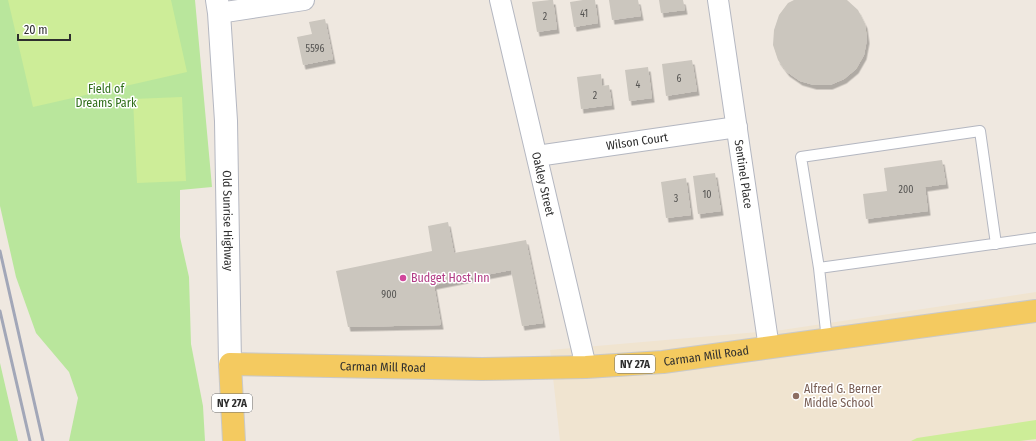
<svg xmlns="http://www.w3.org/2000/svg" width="1036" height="441" font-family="'Fira Sans Condensed',sans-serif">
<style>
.education{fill:#f0e4d0}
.green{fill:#b9e69c}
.pitch{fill:#cded98}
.building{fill:#cbc6be;filter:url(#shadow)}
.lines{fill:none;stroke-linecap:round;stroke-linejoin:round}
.service-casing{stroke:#b4b7c1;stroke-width:12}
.minor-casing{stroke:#b4b7c1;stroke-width:22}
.secondary-casing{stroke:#b4b7c1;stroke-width:24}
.primary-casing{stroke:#c9c9c9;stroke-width:24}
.service{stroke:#fff;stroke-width:10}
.minor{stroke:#fff;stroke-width:20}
.secondary{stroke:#fff;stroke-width:22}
.primary{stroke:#f4ca60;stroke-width:22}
.rail{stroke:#a2a7b8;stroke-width:3}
.hotel-dot{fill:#d1479c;stroke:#fff;stroke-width:1.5}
.education-dot{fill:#8d6e63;stroke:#fff;stroke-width:1.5}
.labels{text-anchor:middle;stroke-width:3;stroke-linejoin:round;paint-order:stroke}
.number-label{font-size:10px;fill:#555452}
.shield{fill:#fff;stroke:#6d6d6d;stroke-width:1}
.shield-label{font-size:11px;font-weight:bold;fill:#2e2e2e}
.park-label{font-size:12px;fill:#306f1a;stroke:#fff}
.street-label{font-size:12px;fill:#2e2e2e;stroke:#fff}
.hotel-label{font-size:12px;fill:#b23c85;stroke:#fff;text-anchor:start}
.education-label{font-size:12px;fill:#785e54;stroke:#fff;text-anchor:start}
</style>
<defs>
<filter id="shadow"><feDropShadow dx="2.5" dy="4.5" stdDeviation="0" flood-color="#0004"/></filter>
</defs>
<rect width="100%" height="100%" fill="#efe8e0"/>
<path class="education" d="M1036,292V441H560L550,350L782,330Z"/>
<path class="green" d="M0,0H195L212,187L180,190V237L189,277L191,344L203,406L205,441H69L78,398L69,372L36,333L16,277L0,206Z
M0,363L18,441H0Z"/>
<path class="pitch" d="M8,0H171L187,72L33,107Z
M182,97L186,181L137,183L133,99Z
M1036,420V439L1020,441H911L917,438Z"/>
<path class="building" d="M550,0H553L557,29L537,32L532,2Z
M583,0H595L598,23L574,27L570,2Z
M609,0H638L641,16L612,20Z
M659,0H683L685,10L661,13Z
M794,0H847L858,10L865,24L867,39L864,55L856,69L844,79L830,85H814L800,81L787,72L778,60L773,45L774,30L779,15L788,3Z
M325,19L333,59L303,65L297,37L312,34L309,22Z
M692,60L697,91L666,96L662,64Z
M648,67L652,98L629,101L625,70Z
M601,74L602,86L609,85L612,105L581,109L577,77Z
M942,160L946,184L925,187L928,211L866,219L863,194L887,191L884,168Z
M715,173L721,211L698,214L693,176Z
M686,178L691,215L666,218L661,182Z
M448,222L454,253L526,240L543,323L522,326L511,270L434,285L441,325L348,327L336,271L432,251L428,226Z"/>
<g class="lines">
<g class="service-casing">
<path id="service" d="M819,268L1036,238
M827,340L819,268L801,157L980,131L996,244"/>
</g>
<g class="minor-casing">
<g id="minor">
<path id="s1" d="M500,0L586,367"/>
<path id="s2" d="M718,0L769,348"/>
<path d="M219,13L304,0"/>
<path id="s3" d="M537,156L737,127"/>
</g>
</g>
<g class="secondary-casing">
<g id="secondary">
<path id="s4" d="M217,0L219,13L226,121L230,364"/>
</g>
</g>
<g class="primary-casing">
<g id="primary">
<path id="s5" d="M234,441L230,364L482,369L586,367L663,362L1036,311"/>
</g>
</g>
<use href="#service" class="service"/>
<use href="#minor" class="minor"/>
<use href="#secondary" class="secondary"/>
<use href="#primary" class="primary"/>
<path class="rail" d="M0,251L43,441
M0,311L30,441"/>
</g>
<circle class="hotel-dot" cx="403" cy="278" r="4"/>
<circle class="education-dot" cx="796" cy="396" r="4"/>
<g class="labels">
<g class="number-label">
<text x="584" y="17">41</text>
<text x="545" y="20">2</text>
<text x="315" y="52">5596</text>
<text x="679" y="82">6</text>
<text x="638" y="88">4</text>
<text x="595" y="99">2</text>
<text x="906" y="193">200</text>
<text x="707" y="198">10</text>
<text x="676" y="202">3</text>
<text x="389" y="298">900</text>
</g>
<g class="shield">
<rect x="615" y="355" width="40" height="18" rx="3"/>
<rect x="212" y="394" width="40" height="18" rx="3"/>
</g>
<g class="shield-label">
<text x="635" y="368">NY 27A</text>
<text x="232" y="407">NY 27A</text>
</g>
<g class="park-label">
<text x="106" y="93">Field of<tspan x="106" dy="14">Dreams Park</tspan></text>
</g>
<g class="street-label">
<text dy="4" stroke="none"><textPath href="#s3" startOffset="101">Wilson Court</textPath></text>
<text dy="4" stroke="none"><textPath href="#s2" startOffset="176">Sentinel Place</textPath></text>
<text dy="4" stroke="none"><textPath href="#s1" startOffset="189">Oakley Street</textPath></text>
<text dy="4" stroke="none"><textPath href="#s4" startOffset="221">Old Sunrise Highway</textPath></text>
<text dy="4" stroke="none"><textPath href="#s5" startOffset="554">Carman Mill Road</textPath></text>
<text dy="4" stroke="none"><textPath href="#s5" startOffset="230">Carman Mill Road</textPath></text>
</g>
<g class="hotel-label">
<text x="411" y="282">Budget Host Inn</text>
</g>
<g class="education-label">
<text x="804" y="393">Alfred G. Berner<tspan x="804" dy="14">Middle School</tspan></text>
</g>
</g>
<path d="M18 34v6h52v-6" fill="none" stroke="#2e2e2e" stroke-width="2"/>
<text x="24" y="34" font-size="12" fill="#2e2e2e" stroke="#ffffff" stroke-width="3" paint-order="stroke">20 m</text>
</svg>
